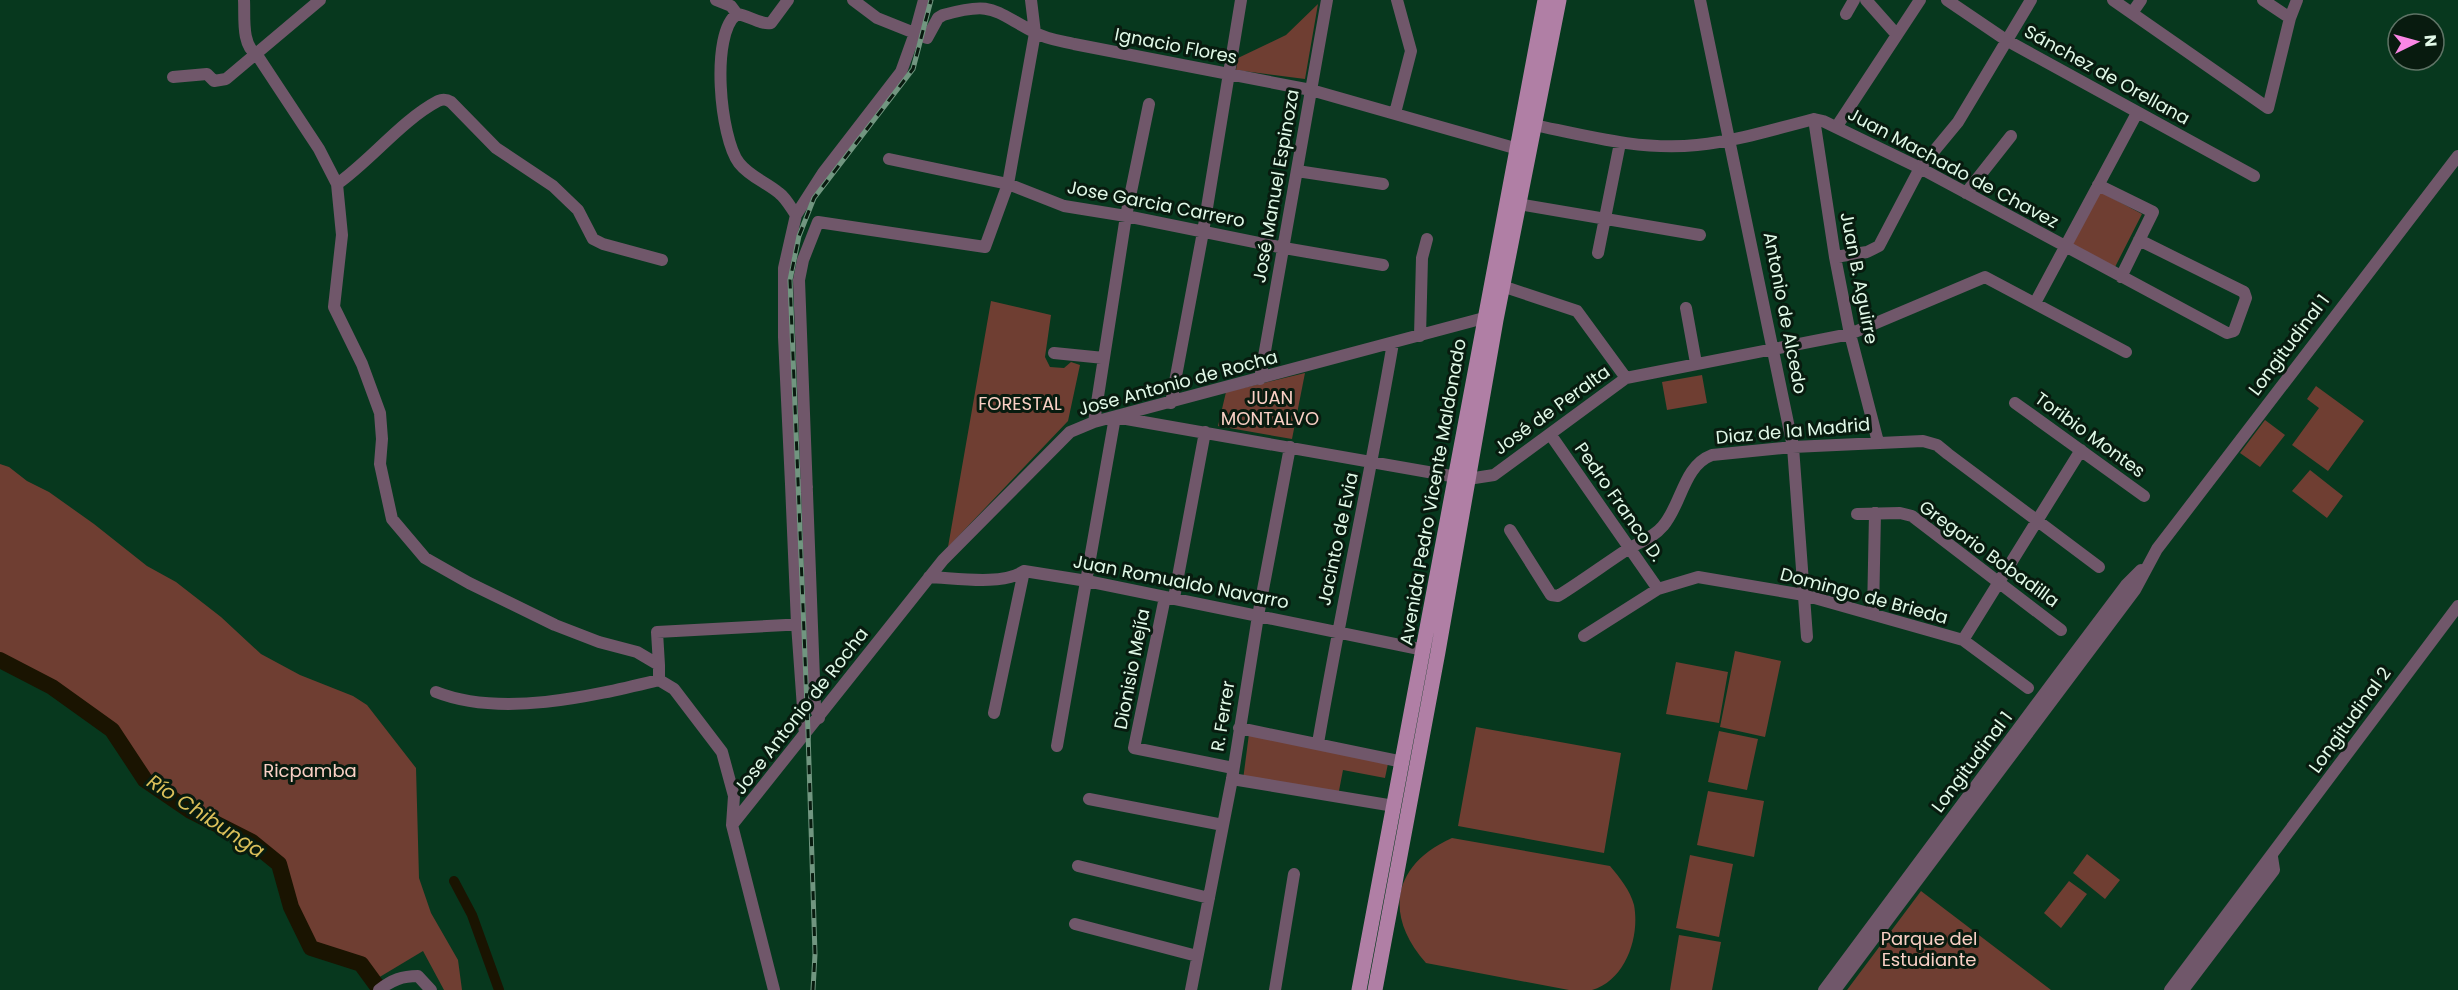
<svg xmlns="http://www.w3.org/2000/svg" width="2458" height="990" font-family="Poppins,sans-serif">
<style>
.green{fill:#6f3e32}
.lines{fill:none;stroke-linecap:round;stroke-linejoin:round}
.canal{stroke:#1a1401;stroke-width:10}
.river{stroke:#1a1401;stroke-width:16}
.minor{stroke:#70576a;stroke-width:12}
.major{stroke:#b07fa5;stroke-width:15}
.rail-casing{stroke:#719680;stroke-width:5}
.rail{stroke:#081b0f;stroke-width:3;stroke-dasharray:9;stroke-linecap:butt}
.labels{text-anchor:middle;stroke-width:6;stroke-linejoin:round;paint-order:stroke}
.street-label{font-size:18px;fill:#e1f9e8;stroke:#081b0f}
.park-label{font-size:18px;fill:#fad0c5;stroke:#081b0f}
.water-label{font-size:20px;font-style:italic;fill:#dbc05a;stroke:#081b0f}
</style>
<rect width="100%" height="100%" fill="#07381e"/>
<path class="green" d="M1318,4L1305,79L1236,70L1238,58L1286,35Z
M2099,191L2142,214L2115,267L2071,244Z
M991,301L1051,315L1045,357L1050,367L1064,368L1071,362L1080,365L1068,421L948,547Z
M1305,373L1292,439L1218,426L1226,392Z
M1702,375L1707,403L1667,410L1662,382Z
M2316,386L2364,421L2328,471L2292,445L2319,408L2307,399Z
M2265,420L2285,435L2260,467L2240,453Z
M0,464L9,467L27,481L49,492L94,524L147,566L176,582L221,617L261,654L300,675L353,696L367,705L416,768L419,878L431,913L458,960L462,990H444L423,951L373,981L360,958L313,948L293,898L286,867L273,852L253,835L233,832L151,776L122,735L100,715L45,677L0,655Z
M2310,470L2343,496L2327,518L2292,491Z
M1735,651L1781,661L1765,737L1720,727Z
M1676,662L1728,672L1719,723L1666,714Z
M1250,726L1390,754L1385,778L1343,770L1338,796L1243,780Z
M1476,727L1621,753L1604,853L1458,826Z
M1719,731L1758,739L1747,790L1708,782Z
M1708,791L1764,801L1754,857L1697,845Z
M1452,838L1610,866C1620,878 1630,890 1634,905C1640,936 1626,980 1592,990C1586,990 1576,990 1569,990L1426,963C1383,915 1393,864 1452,838Z
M2087,854L2120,880L2105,899L2073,873Z
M1690,855L1733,864L1719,937L1676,928Z
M2069,881L2087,894L2061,928L2044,913Z
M1921,891L2051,990H1847Z
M1679,935L1721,942L1712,990H1670Z"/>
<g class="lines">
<path class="canal" d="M454,881L472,915L499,990"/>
<path class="river" d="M0,660L52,687L112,730L145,780L189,810L252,842L279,864L291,907L311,948L361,964L380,990"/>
<path class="minor" d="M244,0C245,17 241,45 257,55L319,149L337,184L342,235L334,307L362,364L380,413L382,439L380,464L392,519L425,558L469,583L555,625L599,642L637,652L659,665V680
M716,0L731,6L737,14
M788,0L771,23C760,25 748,15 737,14C710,33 720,138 739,163C750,177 766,182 779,193C786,198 791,208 796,215
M853,0L877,18L927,38L938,18L943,15C993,1 992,10 1034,32C1045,39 1061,41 1074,44L1311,90L1518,149
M1700,0L1793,447L1807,637
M1866,0L1897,35
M1947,0L2006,40L2254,176
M2113,0L2268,108L2290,18L2297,0
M2263,0L2290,18
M2132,13L2141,0
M1846,14L1854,0
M173,77L207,74L214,81L226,79L320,0
M1395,113L1411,51L1397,0
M1814,119L1835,257L1850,334L1878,442
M1534,125C1587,136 1642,151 1697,145C1737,141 1775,129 1814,119L1823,121L1920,168L2227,333L2234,331L2246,298L2244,292L2139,240
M1837,126L1920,0
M889,159L1008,184L1064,206L1126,216L1284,248L1383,265
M1297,171L1383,184
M337,184C371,160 402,120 438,101C443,99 446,99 451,102L496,148L553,186L578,210L593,239L603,244L662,260
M2098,185L2153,212L2121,277
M1966,193L2011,136
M1518,204L1700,235
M1598,253L1620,143
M1835,257L1867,252L1879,246L1920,168L1958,122L2031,0
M1502,286L1577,311L1626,378
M2035,303L2137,113
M1686,308L1696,363
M1420,336L1422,258L1427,239
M1054,353L1104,358
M1260,379L1327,0
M1171,403L1203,232L1241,0
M2015,403L2144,496
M1094,422L1126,216L1149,104
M1550,434L1658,589
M791,484L797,624L805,736
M807,487L791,484L784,337V268L796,215L823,173L901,72L915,33L924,0
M1857,514L1900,513L1912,516L2061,630
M1510,530L1551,595L1558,596C1582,581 1605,564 1628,549C1640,542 1654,537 1663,526C1682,504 1683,466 1712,455L1793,447L1923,441L1937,445L1948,454L2099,567
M929,577C956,578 1002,586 1024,571L1087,581L1424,650
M1165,597L1134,748L1233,768
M1174,598L1205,432
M1873,614L1875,513
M1584,636L1658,589L1698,577L1804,595L1963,640L2028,688
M1963,640L2081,450
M659,665L657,632L805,624
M436,692C502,718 592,696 659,680L674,689L722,752L734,796L732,825L774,990
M994,713L1024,571
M819,718L815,706L799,280L803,260L818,222L985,247L1008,184L1035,33L1031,0
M1239,728L1403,762
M1318,743C1341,609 1370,477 1393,343
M1057,746L1115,417L1468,479L1494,475L1626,378L1850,334L1985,277L2126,352
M1232,779L1394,806
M1089,799L1223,825
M732,825L943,560L1070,432L1094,422L1484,318
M1078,866L1209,898
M1075,924L1197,956
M379,990C392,980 402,976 418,976L431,990
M1191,990L1232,779L1258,616L1290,447
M1275,990L1294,874
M1824,990L2056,678L2126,585L2141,570
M1835,990L2135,590L2157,549L2458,156
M2170,990L2458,606
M2183,990L2274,870L2272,857"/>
<path class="major" d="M1359,990L1545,0
M1375,990L1438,652L1496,320L1559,0"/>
<g class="rail-casing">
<path id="rail" d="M813,990L815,954L808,732L790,280L799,236L814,198L913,69L931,0"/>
</g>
<use href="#rail" class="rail"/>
</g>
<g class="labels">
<g class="street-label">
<text transform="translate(1176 46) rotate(11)" y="6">Ignacio Flores</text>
<text transform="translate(2107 75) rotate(29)" y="6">Sánchez de Orellana</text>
<text transform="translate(1953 168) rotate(28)" y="6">Juan Machado de Chavez</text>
<text transform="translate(1276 186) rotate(-80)" y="6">José Manuel Espinoza</text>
<text transform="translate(1156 204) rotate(11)" y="6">Jose Garcia Carrero</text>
<text transform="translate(1859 278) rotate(79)" y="6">Juan B. Aguirre</text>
<text transform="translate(1785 313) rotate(79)" y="6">Antonio de Alcedo</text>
<text transform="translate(2289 345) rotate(-53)" y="6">Longitudinal 1</text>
<text transform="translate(1178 383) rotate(-15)" y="6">Jose Antonio de Rocha</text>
<text transform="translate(1552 410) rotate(-36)" y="6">José de Peralta</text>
<text transform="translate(1793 431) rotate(-5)" y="6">Diaz de la Madrid</text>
<text transform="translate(2090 435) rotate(36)" y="6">Toribio Montes</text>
<text transform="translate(1433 492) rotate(-80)" y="6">Avenida Pedro Vicente Maldonado</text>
<text transform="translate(1619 502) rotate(55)" y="6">Pedro Franco D.</text>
<text transform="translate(1338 539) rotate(-78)" y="6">Jacinto de Evia</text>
<text transform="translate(1989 554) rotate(36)" y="6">Gregorio Bobadilla</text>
<text transform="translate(1181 582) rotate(11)" y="6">Juan Romualdo Navarro</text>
<text transform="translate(1864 596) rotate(15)" y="6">Domingo de Brieda</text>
<text transform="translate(1132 669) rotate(-79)" y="6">Dionisio Mejía</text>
<text transform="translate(801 711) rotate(-52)" y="6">Jose Antonio de Rocha</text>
<text transform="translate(1223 716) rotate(-81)" y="6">R. Ferrer</text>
<text transform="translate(2350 720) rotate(-54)" y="6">Longitudinal 2</text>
<text transform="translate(1972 762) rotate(-53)" y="6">Longitudinal 1</text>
</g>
<g class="park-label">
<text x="1270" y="404">JUAN<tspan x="1270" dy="21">MONTALVO</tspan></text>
<text x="1020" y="410">FORESTAL</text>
<text x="310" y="777">Ricpamba</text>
<text x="1929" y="945">Parque del<tspan x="1929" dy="21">Estudiante</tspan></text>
</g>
<g class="water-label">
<text transform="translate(206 816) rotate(33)" y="7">Río Chibunga</text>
</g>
</g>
<g transform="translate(2416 42) rotate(85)"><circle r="28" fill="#081b0f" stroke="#5f7466" stroke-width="1.5"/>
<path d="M0-4.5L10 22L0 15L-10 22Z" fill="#fb87e5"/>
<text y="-9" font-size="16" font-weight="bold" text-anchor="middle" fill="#e1f9e8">N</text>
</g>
</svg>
